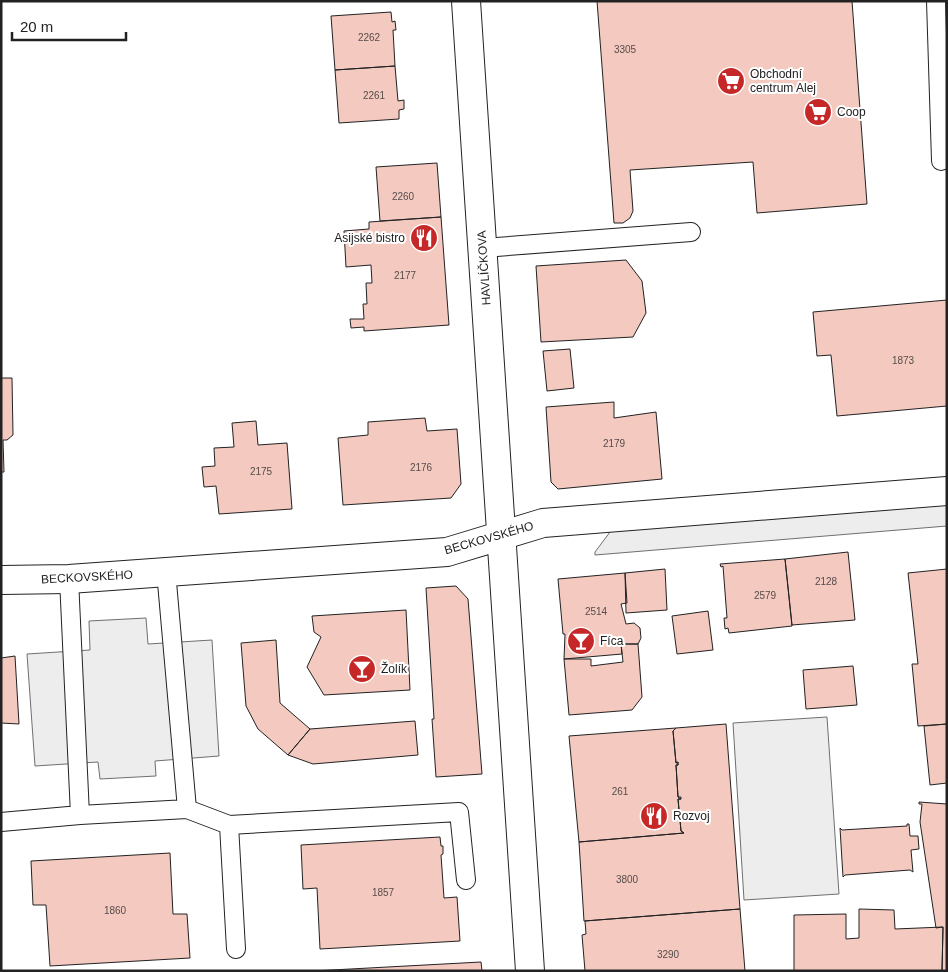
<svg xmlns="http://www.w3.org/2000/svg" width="948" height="972" font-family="Arial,sans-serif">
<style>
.parking{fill:#ededed;stroke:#6f6f6f}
.building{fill:#f3c9c0;stroke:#222}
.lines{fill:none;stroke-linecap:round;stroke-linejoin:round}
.service-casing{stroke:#222;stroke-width:20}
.minor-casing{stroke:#222;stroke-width:30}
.service{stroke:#fff;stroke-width:18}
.minor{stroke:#fff;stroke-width:28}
.labels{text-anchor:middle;stroke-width:4;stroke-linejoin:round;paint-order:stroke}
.number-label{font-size:10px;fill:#564c4a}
.poi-label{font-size:12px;fill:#222;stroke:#fff;text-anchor:start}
.street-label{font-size:12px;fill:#222;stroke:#fff}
</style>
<rect width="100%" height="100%" fill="#fff"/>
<path class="parking" d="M947,501V526L595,555V552L613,528Z
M146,618L148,644L212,640L219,756L155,761L156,776L100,779L98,762L35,766L27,654L90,650L89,621Z
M827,717L839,894L744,900L733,723Z"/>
<path class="building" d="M597,1H852L867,204L757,213L753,162L630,170L633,211L630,218L623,223H614Z
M391,12L392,22L395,21L396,30H393L395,66L335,70L331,16Z
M395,66L398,101L404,100V109L399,110V119L339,123L335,70Z
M437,163L441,217L380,221L376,167Z
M441,217L449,325L364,331V327L351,328L350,319H364L363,304H367L366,283H372L371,265L346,267L344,231L369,229V222Z
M626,260L642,281L646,313L633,337L541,342L536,266Z
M947,300V406L837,416L831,355L817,356L813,312Z
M570,349L574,388L547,391L543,351Z
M1,378H12L13,435L7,440H3L4,472H1Z
M614,402V418L656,412L662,479L558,489L551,482L546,407Z
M425,418L427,431L457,429L461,484L451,498L343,505L338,438L368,435V422Z
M256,421L258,445L287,443L292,509L219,514L216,486L204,487L202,467L215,466L214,448L234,447L232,423Z
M848,552L855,620L792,625L785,559Z
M785,559L792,626L729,633L728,628L725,629L724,618H727L723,566L721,567L720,564Z
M665,569L667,610L626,613L625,573Z
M947,569V724L918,726L912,664H918L908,573Z
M625,573L627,603L621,604L626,624L634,623L640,628L641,638L638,644H621L622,654L564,659L565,634H563L558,579Z
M456,586L468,599L482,774L436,777L432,719H434L426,588Z
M406,610L410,690L324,695L307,667L321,637L314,632L312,616Z
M708,611L713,650L677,654L672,616Z
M276,640L280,703L310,729L288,755L258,729L246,706L241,643Z
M621,644H638L642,697L632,710L569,715L564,659H591V666L623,662Z
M15,656L19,724L1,723V658Z
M853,666L857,705L806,709L803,670Z
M415,721L418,755L313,764L288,755L310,729Z
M726,724L740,909L584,921L579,842L684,833L681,831L678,799H681V797H678L676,765H678V762L676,763L673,731L676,728Z
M947,724V783L930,785L924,726Z
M676,728L673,731L676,763L678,762V765H676L678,797L681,799H678L681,831L684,833L579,842L569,736Z
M919,802L947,804V971H942L943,927L936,928L920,822L922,804H919Z
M907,824H909L910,836H918L919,849L911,850L913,872L910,870L845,875L843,877L840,828L842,830L907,826Z
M440,837L441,846H443V854L441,855L444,898L457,897L460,941L320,949L317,888L303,889L301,845Z
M170,853L173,914H187L190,958L50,966L46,905H33L31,861Z
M740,909L745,971H585L582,935L586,934L585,921Z
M859,909L894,910L895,929L943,927L942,971H794V915L846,914V939L859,938Z
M481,962L482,971H313Z"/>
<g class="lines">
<g class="service-casing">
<path id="service" d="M936,1L941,161
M483,248L691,232
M69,579L80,815L187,809L166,571
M187,809L229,825L459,812L466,880
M1,822L80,815
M229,825L236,949"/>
</g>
<g class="minor-casing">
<path id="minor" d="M466,1L530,971
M1,580L69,579L447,552L543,523L947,491"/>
</g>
<use href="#service" class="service"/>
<use href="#minor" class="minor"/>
</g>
<defs>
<g id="supermarket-disc" transform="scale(1.4375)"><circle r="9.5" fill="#c62828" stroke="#fff"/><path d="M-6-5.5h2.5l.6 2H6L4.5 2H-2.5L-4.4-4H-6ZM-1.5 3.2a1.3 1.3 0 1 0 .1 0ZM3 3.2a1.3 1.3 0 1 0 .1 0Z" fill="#fff"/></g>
<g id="restaurant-disc" transform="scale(1.4375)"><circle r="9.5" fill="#c62828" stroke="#fff"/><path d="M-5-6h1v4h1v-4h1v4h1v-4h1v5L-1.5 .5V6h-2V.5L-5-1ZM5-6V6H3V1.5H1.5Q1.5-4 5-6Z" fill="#fff"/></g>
<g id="bar-disc" transform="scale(1.4375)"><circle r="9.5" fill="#c62828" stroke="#fff"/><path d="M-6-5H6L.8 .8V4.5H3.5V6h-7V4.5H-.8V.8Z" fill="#fff"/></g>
</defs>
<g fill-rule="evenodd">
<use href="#supermarket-disc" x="731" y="81"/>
<use href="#supermarket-disc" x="818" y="112"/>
<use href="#restaurant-disc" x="424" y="238"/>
<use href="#bar-disc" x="581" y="641"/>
<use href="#bar-disc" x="362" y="669"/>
<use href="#restaurant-disc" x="654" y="816"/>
</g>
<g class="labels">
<g class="number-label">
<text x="369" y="41">2262</text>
<text x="625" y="53">3305</text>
<text x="374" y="99">2261</text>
<text x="403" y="200">2260</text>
<text x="405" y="279">2177</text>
<text x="903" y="364">1873</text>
<text x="614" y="447">2179</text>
<text x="421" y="471">2176</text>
<text x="261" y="475">2175</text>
<text x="826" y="585">2128</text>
<text x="765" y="599">2579</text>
<text x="596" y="615">2514</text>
<text x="620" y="795">261</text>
<text x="627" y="883">3800</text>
<text x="383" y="896">1857</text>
<text x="115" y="914">1860</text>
<text x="668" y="958">3290</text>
</g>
<g class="poi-label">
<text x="750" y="78">Obchodní<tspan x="750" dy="14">centrum Alej</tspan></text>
<text x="837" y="116">Coop</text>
<text x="405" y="242" text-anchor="end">Asijské bistro</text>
<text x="600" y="645">Fíca</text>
<text x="381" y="673">Žolík</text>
<text x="673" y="820">Rozvoj</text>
</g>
<g class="street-label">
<text transform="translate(484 268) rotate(-94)" y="4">HAVLÍČKOVA</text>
<text transform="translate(489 538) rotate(-16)" y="4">BECKOVSKÉHO</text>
<text transform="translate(87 577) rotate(-3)" y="4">BECKOVSKÉHO</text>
</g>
</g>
<rect width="948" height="972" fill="none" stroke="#222222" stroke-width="5"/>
<path d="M12 32v8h114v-8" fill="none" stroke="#222222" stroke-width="2.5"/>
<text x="20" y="32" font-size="15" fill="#222222" stroke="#ffffff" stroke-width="4" paint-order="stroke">20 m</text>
</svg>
